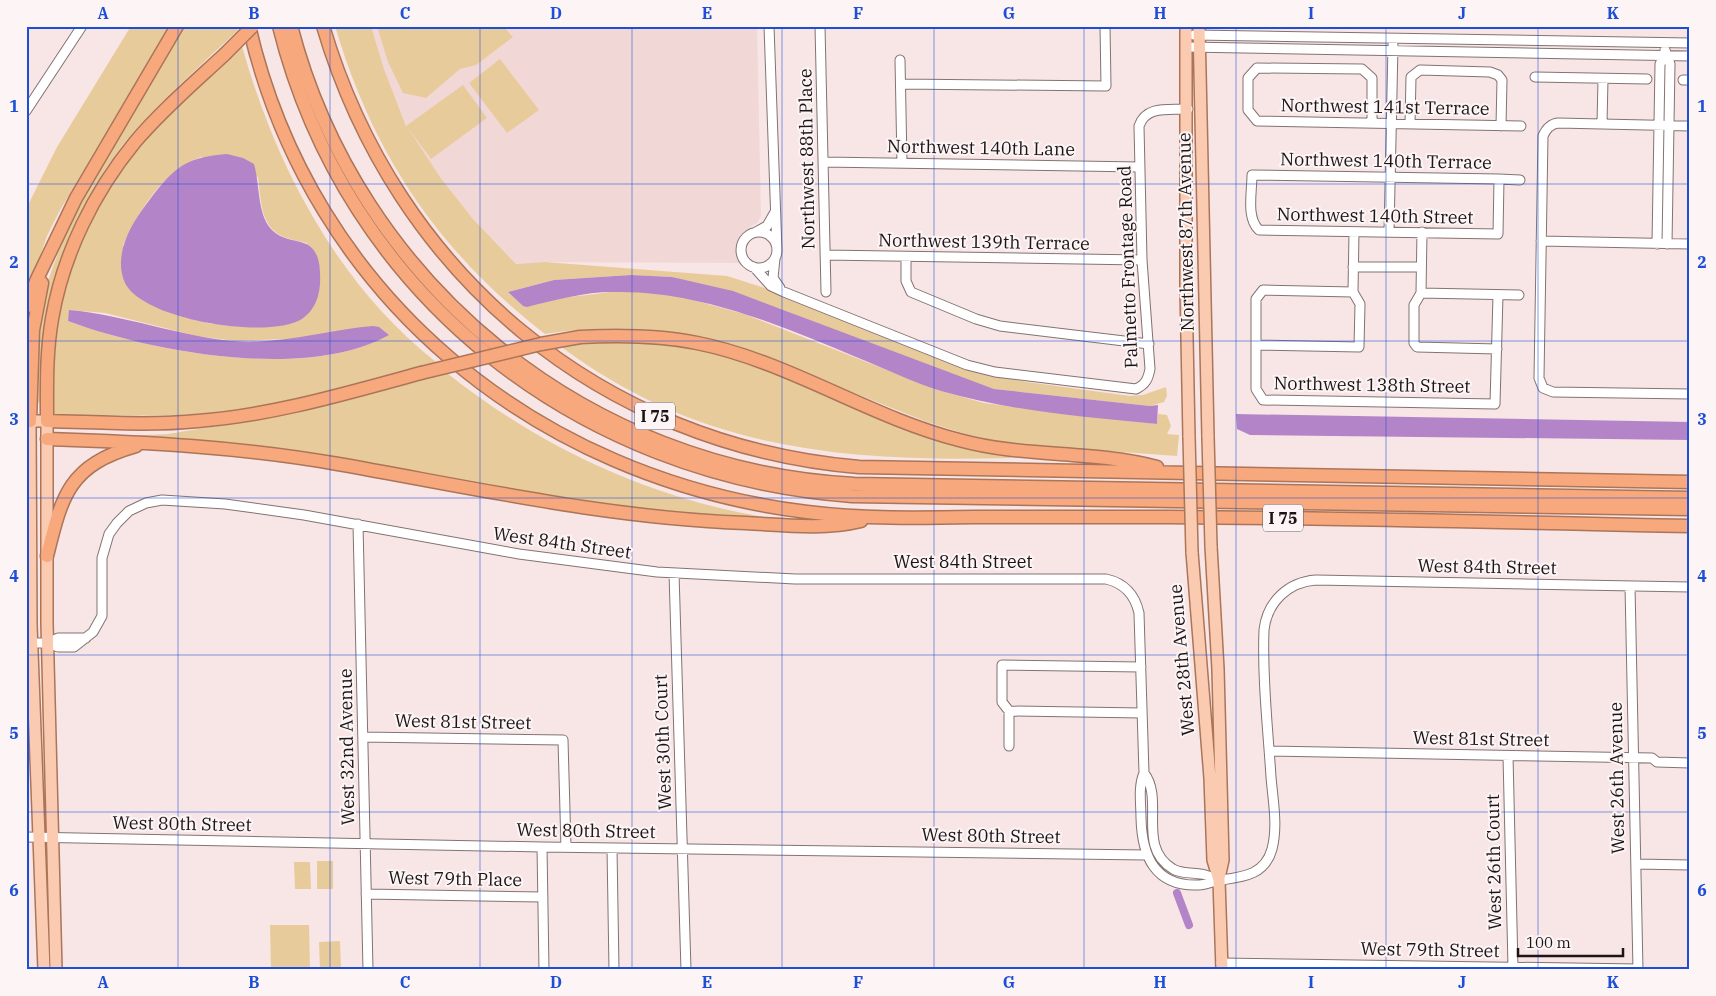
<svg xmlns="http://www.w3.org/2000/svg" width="1716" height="996" font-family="'IBM Plex Serif',serif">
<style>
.built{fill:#f2d7d7}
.green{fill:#e8cb9b;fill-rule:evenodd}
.water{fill:#b484c8}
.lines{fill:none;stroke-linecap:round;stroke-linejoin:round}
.canal{stroke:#b484c8;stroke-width:8}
.minor-casing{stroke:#837373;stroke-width:11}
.major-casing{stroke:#ab7559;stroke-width:14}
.highway-casing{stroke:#ab7559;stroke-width:15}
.minor{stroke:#fff;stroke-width:9}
.major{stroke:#fbcbb1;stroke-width:11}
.highway{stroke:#f8a87d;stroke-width:12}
.major-bridge-casing{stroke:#ab7559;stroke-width:14;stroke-linecap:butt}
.highway-bridge-casing{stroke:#ab7559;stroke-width:15;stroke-linecap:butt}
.major-bridge{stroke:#fbcbb1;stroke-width:11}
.highway-bridge{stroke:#f8a87d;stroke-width:12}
.grid{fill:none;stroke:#1d4ed8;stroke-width:1;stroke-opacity:0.55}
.labels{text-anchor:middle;stroke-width:4;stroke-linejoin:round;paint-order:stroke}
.shield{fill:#fdf5f5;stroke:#5f5858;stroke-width:1}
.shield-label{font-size:16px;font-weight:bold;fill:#1b1515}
.street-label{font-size:18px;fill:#1b1515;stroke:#fdf5f5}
.neatline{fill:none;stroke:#1d4ed8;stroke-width:2}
.grid-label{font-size:16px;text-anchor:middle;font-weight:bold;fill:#1d4ed8}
</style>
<rect width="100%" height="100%" fill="#f8e5e5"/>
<path class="built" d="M371,26H757L761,216L757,223L750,227L741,239L737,251L742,263L545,262L516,264L473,219L440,177L406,126L384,69Z"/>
<path class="green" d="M131,26H169L59,212L47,236L26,296V209L57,147Z
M182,26H237L238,30C205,61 171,92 140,125C89,179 62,251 46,322C40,348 41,375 40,402L35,404C36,366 36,326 46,288C75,190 139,116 182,26Z
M335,26H371L384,69L406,126L463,85L487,118L431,159L408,128L440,177L473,219L516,264L545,262L727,276L777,292L962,368L1027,382L1130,396L1143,395L1166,387L1167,396L1164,402L1150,406L994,389L866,343L781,309L672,277L631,275L554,280L508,292L523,306L561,298L612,292H646L686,298L744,314L938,390L984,403L1157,424L1158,414L1167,415L1171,426L1167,434L1179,435L1177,456L1052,447L994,441L969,435L927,422L734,345C671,328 610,324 545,334C439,252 373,155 335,26Z
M377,26H503L513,37L476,65L460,69L426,98L403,93L388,62Z
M242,46C275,165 337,284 436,362C367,379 298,402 228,411C169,418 111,415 52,415C52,384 52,354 57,324C67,256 102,190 147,139C176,106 212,78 242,46ZM201,157L258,177C261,200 260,227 284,237C292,240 300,241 307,243L294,323L244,327L206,323L123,245C141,209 161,172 201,157ZM70,310L105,313L197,336L235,341L388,335C309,381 150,352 68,321Z
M500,59L539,110L507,133L469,83Z
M638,341L694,348L744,361L823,394L1011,455V458C843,462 699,450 560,346L582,343Z
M447,373C537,445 645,496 758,516V519L622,507L442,479L336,457L122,436L168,434L265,418Z
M317,861H333V889H317Z
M294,862H310L311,889H295Z
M270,925H309L310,970H271Z
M340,941L341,970H320L319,942Z"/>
<path class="water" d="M227,154L243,158L254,164C260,184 257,213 271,229C289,249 318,230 320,272C321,290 318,308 302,319C269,340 143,320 125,283C113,256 130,226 145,206C171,171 182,157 227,154Z
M631,275L672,277L733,291L994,389L1150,406L1158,405L1157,424C1085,417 1010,411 941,391C912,382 884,368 856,357C779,325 698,290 613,292C584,292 555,300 527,307L523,306L508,292L554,280Z
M69,310C125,315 178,336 233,341C281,345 326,330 373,326L379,327L389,335C307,381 151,352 68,321Z
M1236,414L1690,422V440L1250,435L1237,429Z"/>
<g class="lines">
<path class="canal" d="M1177,893L1189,925"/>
<g class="minor-casing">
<path id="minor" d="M769,26L777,251
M820,26L826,292
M1194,35L1690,43
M1187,47L1690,56
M1665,50L1670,64L1667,244
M900,60L902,163
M1535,77L1647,79
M1683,80H1690
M901,84L1106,86L1105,26
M26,111L82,26
M1372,123V78L1362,69L1257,68L1248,78V110L1257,121L1521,126
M1410,124L1411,77L1420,70L1490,72L1498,75L1502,80L1501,126
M1602,124L1603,79
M1690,126L1558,123C1550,124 1546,129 1543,136L1539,378L1543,388L1553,392L1690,394
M823,162L1140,167
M1499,179L1498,234L1259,230C1246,218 1252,192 1252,175L1499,179L1520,180
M756,232L767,226L775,212
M1389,232L1393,45
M1422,232L1421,293L1414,305V343L1417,347L1497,349
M741 250a18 18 0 1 1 36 0a18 18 0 1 1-36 0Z
M1541,241L1690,244
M1657,244L1660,64L1665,55
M825,255L1142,260
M906,257V281L911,292L976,319L1000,326L1149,344
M775,258L773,278L780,288
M754,267L771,286L784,292L967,365L995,372L1136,389C1146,384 1148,379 1150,369L1142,260L1139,126C1146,105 1169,110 1188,109
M1353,267H1421
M1353,292L1263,290L1256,299V389L1263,400L1495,404L1498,295
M1421,293L1519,295
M1256,345L1359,347L1360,304L1353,292L1354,232
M358,524L368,970
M674,573L686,970
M1630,586L1638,970
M31,643H48L58,647H74L93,632L102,616V558L109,534L117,523L129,511L146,503L162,500L225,504L304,515L519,554L657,572L795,579H1106C1124,583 1135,595 1139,613L1144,773C1138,787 1141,803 1141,818C1142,855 1154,887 1199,885C1206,885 1213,881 1221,880C1243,877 1265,875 1272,849C1278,826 1273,801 1271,777C1268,729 1262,678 1264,630C1267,602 1288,582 1316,580L1690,587
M48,643L58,638H86
M1141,667L1002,665V702L1009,711L1142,713
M363,737L563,740L566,847
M1009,746V711
M1270,751L1652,758L1657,762L1690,763
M1508,756L1513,967
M1144,773C1165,800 1136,847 1173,869C1182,874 1190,872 1200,874C1206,874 1213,878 1218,880
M26,837L542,847L1146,855
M542,847L544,970
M612,848L614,970
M1636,864L1690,865
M366,894L543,897
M1221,963L1638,969"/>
</g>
<g class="major-casing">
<path id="major" d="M1186,26V288L1189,437
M1199,26L1208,437
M26,421H47V623L56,970
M30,421L31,625L44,970
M1211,546L1218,669L1223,860L1219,878
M1192,552L1210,778L1213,860L1219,880L1222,970"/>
</g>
<g class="highway-casing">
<path id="highway" d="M249,26C311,296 536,479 807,512C863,519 919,518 975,517C1040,517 1104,517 1168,517C1342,518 1516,522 1690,526
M279,26C346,296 579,476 852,496L1690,509
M291,26C358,285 588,470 854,484L1690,498
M323,26C396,274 601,445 859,467L1690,482
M225,54C195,82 162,110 135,142C94,192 63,254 52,319C46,353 47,387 47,421C97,422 148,426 198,421C274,415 347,393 421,373
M26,307L37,279L76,198L177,26
M580,337C619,335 658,335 697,343C788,361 869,417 959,440C1024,458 1093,450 1157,467
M30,421L33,330L42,283
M47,439C145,442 242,447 338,464C475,488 607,518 746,523C784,525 824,530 861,521
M47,556C62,495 69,465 136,446"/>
</g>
<use href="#minor" class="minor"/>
<use href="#major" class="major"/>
<use href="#highway" class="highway"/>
<g class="major-bridge-casing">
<path id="major-bridge" d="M1189,437L1192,552
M1208,437L1211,546"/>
</g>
<g class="highway-bridge-casing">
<path id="highway-bridge" d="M225,54L253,26
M421,373L541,344L580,337"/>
</g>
<use href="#major-bridge" class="major-bridge"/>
<use href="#highway-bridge" class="highway-bridge"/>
</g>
<path class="grid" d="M178,26V970M330,26V970M480,26V970M632,26V970M782,26V970M934,26V970M1084,26V970M1236,26V970M1386,26V970M1538,26V970M26,184H1690M26,341H1690M26,498H1690M26,655H1690M26,812H1690"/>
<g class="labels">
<g class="shield">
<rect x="635" y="402.5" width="40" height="27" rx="4"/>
<rect x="1263" y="504.5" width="40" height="27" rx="4"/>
</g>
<g class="shield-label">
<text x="655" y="422">I 75</text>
<text x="1283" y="524">I 75</text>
</g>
<g class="street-label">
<text transform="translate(1385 107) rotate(1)" y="6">Northwest 141st Terrace</text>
<text transform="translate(981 148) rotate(1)" y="6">Northwest 140th Lane</text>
<text transform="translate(807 159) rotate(-91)" y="6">Northwest 88th Place</text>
<text transform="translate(1386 161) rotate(1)" y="6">Northwest 140th Terrace</text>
<text transform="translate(1375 216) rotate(1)" y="6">Northwest 140th Street</text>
<text transform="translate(1186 232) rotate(-91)" y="6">Northwest 87th Avenue</text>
<text transform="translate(984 242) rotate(1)" y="6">Northwest 139th Terrace</text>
<text transform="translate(1128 267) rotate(-92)" y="6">Palmetto Frontage Road</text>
<text transform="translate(1372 385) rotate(1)" y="6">Northwest 138th Street</text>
<text transform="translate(562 543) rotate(8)" y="6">West 84th Street</text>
<text x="963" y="568">West 84th Street</text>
<text transform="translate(1487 567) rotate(1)" y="6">West 84th Street</text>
<text transform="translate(1182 660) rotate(-95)" y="6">West 28th Avenue</text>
<text transform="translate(463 722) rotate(1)" y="6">West 81st Street</text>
<text transform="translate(1481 739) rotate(1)" y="6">West 81st Street</text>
<text transform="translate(663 742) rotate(-92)" y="6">West 30th Court</text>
<text transform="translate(347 747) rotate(-91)" y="6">West 32nd Avenue</text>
<text transform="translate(1617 778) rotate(-91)" y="6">West 26th Avenue</text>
<text transform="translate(182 824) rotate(1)" y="6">West 80th Street</text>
<text transform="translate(586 831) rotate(1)" y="6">West 80th Street</text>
<text transform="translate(991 836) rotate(1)" y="6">West 80th Street</text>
<text transform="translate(1494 862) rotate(-91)" y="6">West 26th Court</text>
<text transform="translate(455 879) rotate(1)" y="6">West 79th Place</text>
<text transform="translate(1430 950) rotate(1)" y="6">West 79th Street</text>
</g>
</g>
<rect width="1716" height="996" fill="none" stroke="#fdf5f5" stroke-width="55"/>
<path d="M1518 948v8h105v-8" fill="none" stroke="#1b1515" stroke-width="2.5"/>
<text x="1526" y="948" font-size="15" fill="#1b1515" stroke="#fdf5f5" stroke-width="4" paint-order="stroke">100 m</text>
<rect x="28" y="28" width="1660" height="940" class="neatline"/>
<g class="grid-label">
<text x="103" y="19">A</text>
<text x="254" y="19">B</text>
<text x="405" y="19">C</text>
<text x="556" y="19">D</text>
<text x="707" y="19">E</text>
<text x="858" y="19">F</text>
<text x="1009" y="19">G</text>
<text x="1160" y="19">H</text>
<text x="1311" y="19">I</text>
<text x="1462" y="19">J</text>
<text x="1613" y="19">K</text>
<text x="14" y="112">1</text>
<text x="1702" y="112">1</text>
<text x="14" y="268">2</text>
<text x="1702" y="268">2</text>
<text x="14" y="425">3</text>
<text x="1702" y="425">3</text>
<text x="14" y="582">4</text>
<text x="1702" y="582">4</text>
<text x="14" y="739">5</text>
<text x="1702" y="739">5</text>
<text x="14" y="896">6</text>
<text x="1702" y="896">6</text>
<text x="103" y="988">A</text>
<text x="254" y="988">B</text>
<text x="405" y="988">C</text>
<text x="556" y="988">D</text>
<text x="707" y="988">E</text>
<text x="858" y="988">F</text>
<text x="1009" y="988">G</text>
<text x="1160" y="988">H</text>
<text x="1311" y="988">I</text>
<text x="1462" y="988">J</text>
<text x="1613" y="988">K</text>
</g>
</svg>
